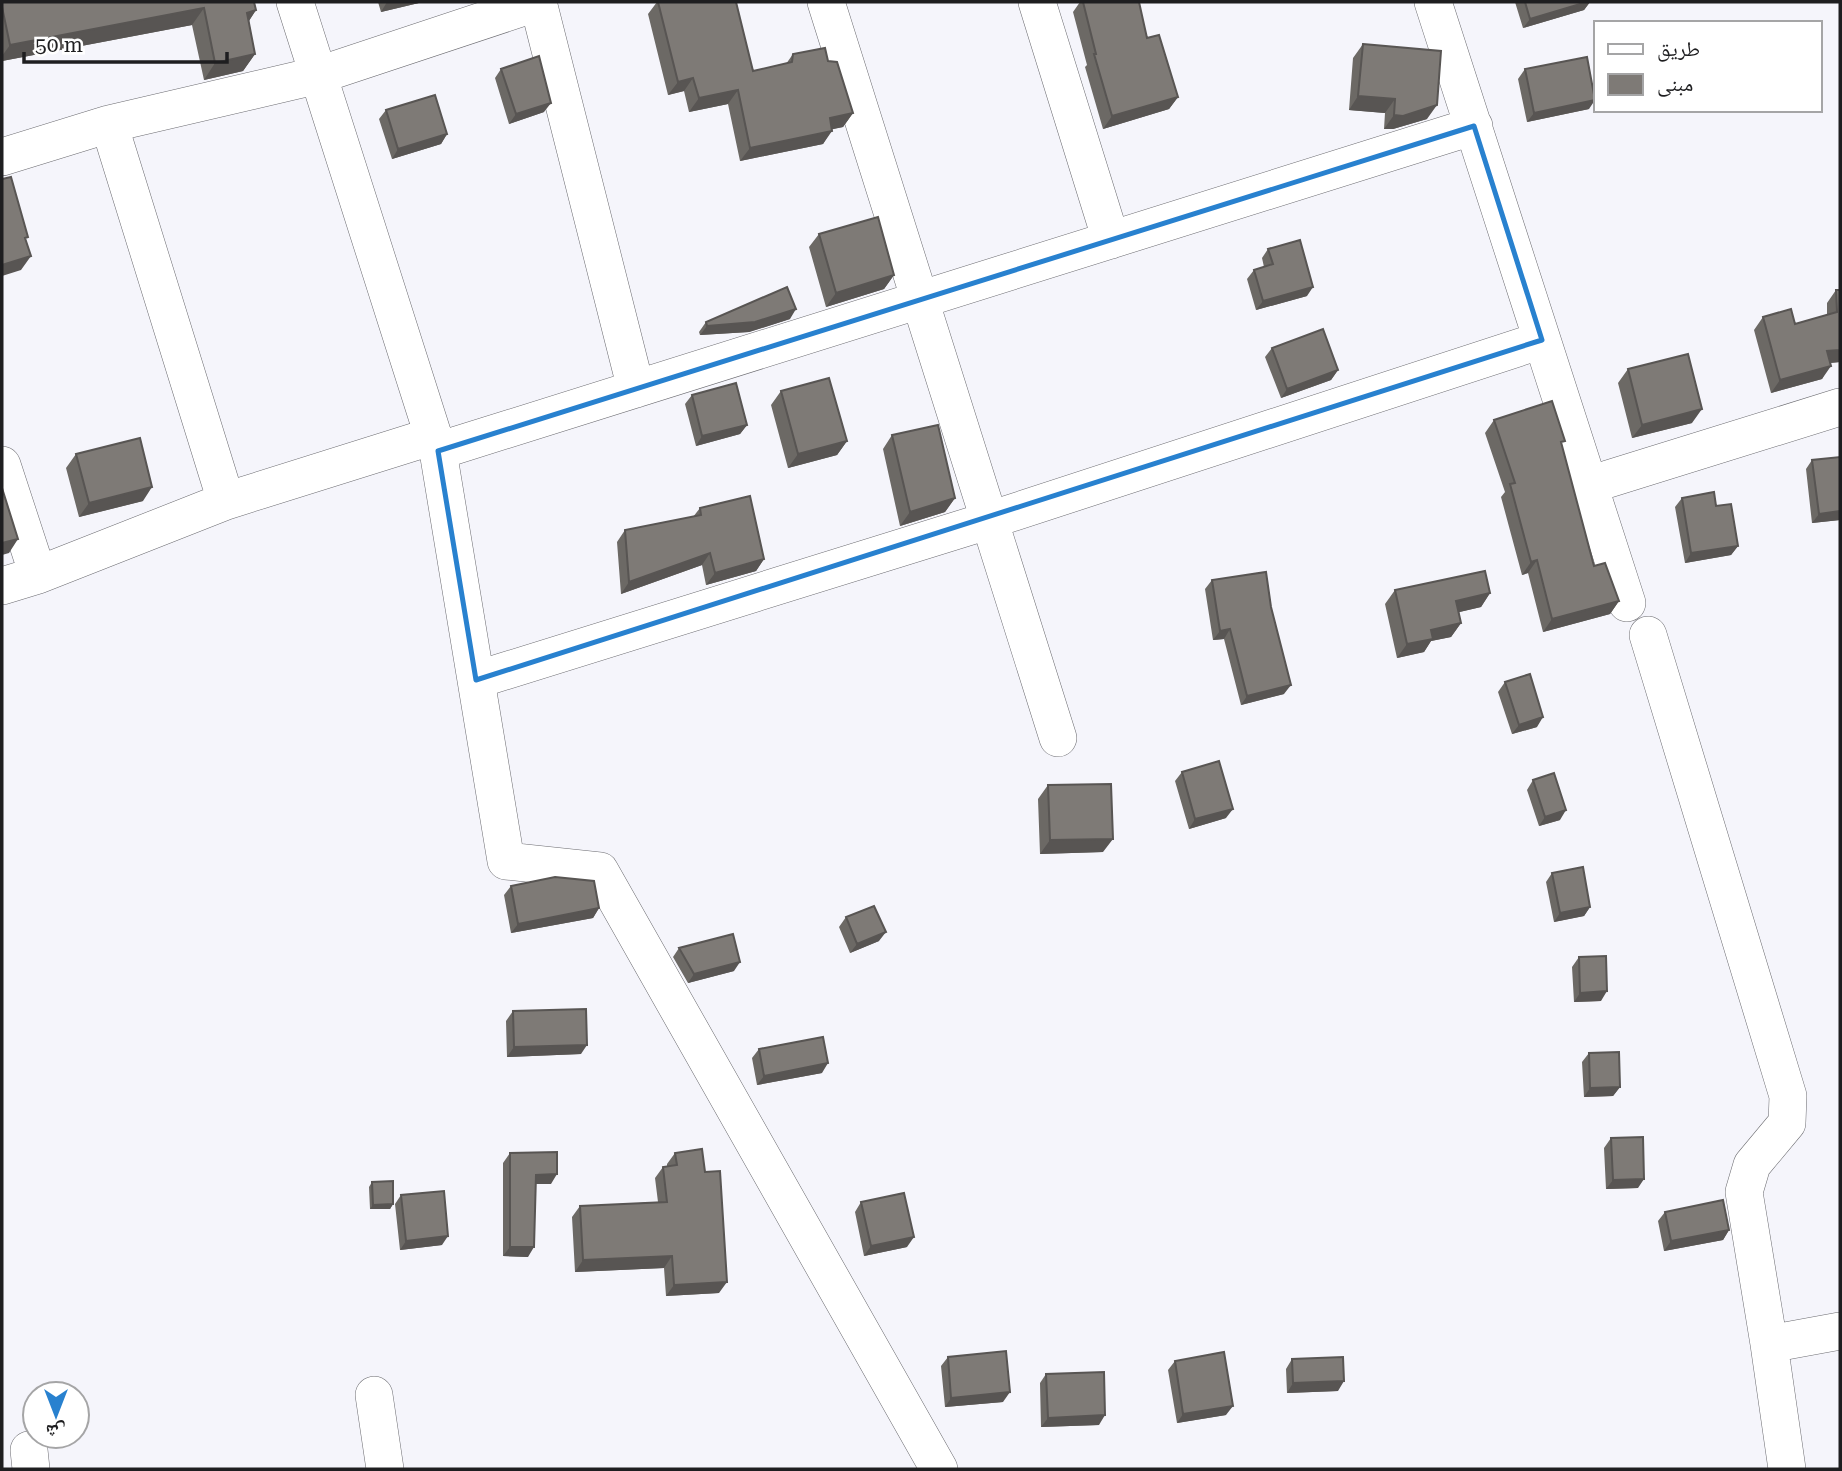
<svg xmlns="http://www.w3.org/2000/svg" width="1842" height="1471" font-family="'Roboto Serif','Noto Naskh Arabic',serif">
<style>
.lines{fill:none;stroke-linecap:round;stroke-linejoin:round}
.minor-casing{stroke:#6b6b70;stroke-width:38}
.minor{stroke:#fff;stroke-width:37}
.wall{fill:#6c6965}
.shaded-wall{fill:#585553}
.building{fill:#7e7a76;stroke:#585553;stroke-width:2}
.marked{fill:none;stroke:#2881cf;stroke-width:5;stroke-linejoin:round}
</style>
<rect width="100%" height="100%" fill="#f5f5fb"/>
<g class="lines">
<g class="minor-casing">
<path id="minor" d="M295,2L438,451L506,861L600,871L939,1469
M538,2L636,389
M826,2L1058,738
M1037,2L1111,240
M1433,2L1627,603
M109,124L226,501
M2,157L109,124L319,75L539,2
M438,451L1474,126
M2,465L38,575
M1589,485L1840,407
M2,586L38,575L226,501L433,436
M1648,635L1788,1096L1787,1123L1752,1165L1744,1192L1769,1344
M476,680L990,520L1542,340
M374,1395L385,1469
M29,1450L31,1469
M1787,1469L1769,1344L1840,1331"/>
</g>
<use href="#minor" class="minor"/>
</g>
<path class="wall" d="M2,2L256,10L249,21L255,54L243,71L204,80L192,25L2,61Z
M378,2H423L381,12Z
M657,2H736L753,71L786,64L793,54L828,61L853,113L843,127L832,129L823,144L740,161L728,104L689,112L684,91L668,95L648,14Z
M1080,2H1139L1147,38L1178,97L1169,109L1103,129L1085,67L1087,65L1073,12Z
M1515,2H1590L1584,10L1523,28Z
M1363,44L1427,119L1393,129H1384L1385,113L1349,110L1353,58Z
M501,69L544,112L509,124L495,78Z
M1525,69L1589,109L1527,122L1518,79Z
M386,110L447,134L441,144L392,159L379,119Z
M819,234L894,275L884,289L826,307L809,247Z
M1268,249L1307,296L1256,310L1247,279L1254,270L1264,267L1262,258Z
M1836,290H1840V362L1830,363L1822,379L1771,393L1754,330L1763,317L1795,324L1827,315V303Z
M790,319L749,332L700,335L699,332L706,322Z
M1272,348L1338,370L1331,380L1281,398L1265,357Z
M1628,369L1692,423L1632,438L1618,383Z
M781,391L847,441L837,455L788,468L771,405Z
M692,395L747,425L740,434L696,446L685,404Z
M1494,420L1562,445L1594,566L1619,601L1610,614L1543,632L1528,573L1522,575L1501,497L1505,492L1485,433Z
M892,435L955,498L945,512L900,526L883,449Z
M76,454L143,501L79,517L66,468Z
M1840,457V520L1812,523L1806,469L1812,460Z
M1682,498L1738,546L1731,555L1685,563L1675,507Z
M700,508L764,559L756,571L706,585L702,565L621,594L617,542L625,530L693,517Z
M1212,580L1284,694L1241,705L1224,639L1213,640L1205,589Z
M1395,590L1490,593L1481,607L1459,612L1461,623L1451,637L1431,641L1424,652L1397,658L1385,604Z
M1505,682L1537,727L1512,734L1498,692Z
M1182,772L1226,818L1189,829L1175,781Z
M1533,780L1560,820L1539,826L1527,790Z
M1048,785L1103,852L1040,854L1038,799Z
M1552,873L1590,907L1584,916L1554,922L1546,882Z
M511,886L599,908L593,918L511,933L504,895Z
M846,917L879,941L850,953L839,927Z
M679,948L734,971L688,983L673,957Z
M1579,957L1601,1001L1574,1002L1572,967Z
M513,1011L581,1054L507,1057L506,1021Z
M759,1049L822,1073L757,1085L752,1058Z
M1589,1053L1620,1087L1613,1096L1584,1097L1582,1062Z
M1611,1138L1638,1188L1606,1189L1604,1148Z
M510,1153L551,1184H535L528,1257L503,1256V1163Z
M675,1153L719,1293L666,1296L664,1268L575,1272L572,1217L580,1206L658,1202L655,1178L663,1167L667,1166V1164Z
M372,1182L393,1204L390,1209H370L369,1187Z
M401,1195L442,1245L400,1250L395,1204Z
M861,1202L907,1247L864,1256L855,1212Z
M1665,1212L1729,1230L1723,1240L1664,1251L1658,1221Z
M948,1357L1003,1402L945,1407L941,1366Z
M1292,1359L1338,1391L1287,1393L1286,1369Z
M1175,1361L1226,1415L1177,1423L1168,1370Z
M1046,1374L1099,1425L1041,1427L1040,1383Z"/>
<path class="shaded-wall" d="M387,2H423L381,12Z
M1587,2H1590L1584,10L1523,28L1530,19Z
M204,8L192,25L2,61V56L10,45Z
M256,10L244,28L247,13Z
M255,54L243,71L204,80L215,63Z
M693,78L684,91L668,95L678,82Z
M738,90L728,104L689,112L699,98Z
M1358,96L1395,99L1385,113L1349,110Z
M1178,97L1169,109L1103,129L1112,116Z
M1595,100L1589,109L1527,122L1534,113Z
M551,103L544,112L509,124L516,114Z
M1437,105L1427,119L1393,129H1384L1394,115Z
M853,113L843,127L820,132L830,118Z
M832,131L823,144L740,161L750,148Z
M447,134L441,144L392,159L398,149Z
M31,256L21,270L2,276V265Z
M894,275L884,289L826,307L836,293Z
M1313,287L1307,296L1256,310L1263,301Z
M796,309L790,319L749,332L700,335L707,326Z
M1840,350V362L1818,364L1827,351Z
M1831,366L1822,379L1771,393L1780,380Z
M1338,370L1331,380L1281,398L1287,389Z
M1702,409L1692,423L1632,438L1642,425Z
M747,425L740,434L696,446L702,436Z
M847,441L837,455L788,468L798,454Z
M152,487L143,501L79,517L89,503Z
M955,498L945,512L900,526L910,512Z
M1840,511V520L1812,523L1819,514Z
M18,539L9,553L2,555V543Z
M1738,546L1731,555L1685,563L1691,553Z
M710,553L702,565L621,594L629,582Z
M764,559L756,571L706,585L715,573Z
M1537,560L1528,573L1522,575L1531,562Z
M1490,593L1481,607L1447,615L1456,601Z
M1619,601L1610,614L1543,632L1552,619Z
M1461,623L1451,637L1431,641L1424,652L1397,658L1407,644L1431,630Z
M1230,629L1224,639L1213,640L1220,631Z
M1291,685L1284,694L1241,705L1247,696Z
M1543,717L1537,727L1512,734L1519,725Z
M1233,809L1226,818L1189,829L1195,819Z
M1566,810L1560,820L1539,826L1545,817Z
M1113,839L1103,852L1040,854L1050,840Z
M1590,907L1584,916L1554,922L1560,913Z
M599,908L593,918L511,933L518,924Z
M886,932L879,941L850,953L857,944Z
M740,962L734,971L688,983L694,974Z
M1607,991L1601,1001L1574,1002L1580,993Z
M587,1045L581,1054L507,1057L514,1047Z
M828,1063L822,1073L757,1085L764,1076Z
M1620,1087L1613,1096L1584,1097L1590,1088Z
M557,1174L551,1184H529L536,1175Z
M1644,1179L1638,1188L1606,1189L1613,1180Z
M393,1204L390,1209H370L373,1205Z
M1729,1230L1723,1240L1664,1251L1671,1241Z
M448,1236L442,1245L400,1250L406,1241Z
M914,1237L907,1247L864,1256L871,1246Z
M510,1247H534L528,1257L503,1256Z
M672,1256L664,1268L575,1272L583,1260Z
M727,1282L719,1293L666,1296L674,1285Z
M1344,1381L1338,1391L1287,1393L1293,1383Z
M1010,1392L1003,1402L945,1407L951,1398Z
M1233,1406L1226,1415L1177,1423L1183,1414Z
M1105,1415L1099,1425L1041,1427L1048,1418Z"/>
<path class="building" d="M2,2H254L256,10L247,13L255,54L215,63L204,8L10,45L2,7Z
M658,2H736L753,71L792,62L793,54L825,48L828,61L837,62L853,113L830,118L832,131L750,148L738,90L699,98L693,78L678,82Z
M1083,2H1139L1147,38L1159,35L1178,97L1112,116L1094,54H1096Z
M1525,2H1587L1530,19Z
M1363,44L1441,51L1437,105L1403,116L1394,115L1395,99L1358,96Z
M539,56L551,103L516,114L501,69Z
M1587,57L1595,100L1534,113L1525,69Z
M435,95L447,134L398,149L386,110Z
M11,177L28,237L25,238L31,256L2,265V179Z
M878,217L894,275L836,293L819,234Z
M1300,240L1313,287L1263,301L1254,270L1273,264L1268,249Z
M787,287L796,309L755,322L707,326L706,322Z
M1836,290H1840V350L1827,351L1831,366L1780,380L1763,317L1791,309L1795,324L1837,312Z
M1323,329L1338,370L1287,389L1272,348Z
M1688,354L1702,409L1642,425L1628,369Z
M829,378L847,441L798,454L781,391Z
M736,383L747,425L702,436L692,395Z
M1552,401L1565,441L1561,442L1594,566L1605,563L1619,601L1552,619L1537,560L1531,562L1510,484L1515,483L1494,420Z
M938,425L955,498L910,512L892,435Z
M140,438L152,487L89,503L76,454Z
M1840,457V511L1819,514L1812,460Z
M2,488L18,539L2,543Z
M1714,492L1716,506L1731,504L1738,546L1691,553L1682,498Z
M750,496L764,559L715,573L710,553L629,582L625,530L701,515L700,508Z
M1485,571L1490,593L1456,601L1461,623L1431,630L1433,639L1407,644L1395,590Z
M1266,572L1271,607L1291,685L1247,696L1230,629L1220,631L1212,580Z
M1530,674L1543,717L1519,725L1505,682Z
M1219,761L1233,809L1195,819L1182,772Z
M1554,773L1566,810L1545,817L1533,780Z
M1111,784L1113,839L1050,840L1048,785Z
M1583,867L1590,907L1560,913L1552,873Z
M555,877L594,881L599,908L518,924L511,886Z
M874,906L886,932L857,944L846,917Z
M733,934L740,962L694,974L679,948Z
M1606,956L1607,991L1580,993L1579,957Z
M586,1009L587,1045L514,1047L513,1011Z
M823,1037L828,1063L764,1076L759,1049Z
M1619,1052L1620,1087L1590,1088L1589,1053Z
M1643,1137L1644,1179L1613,1180L1611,1138Z
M702,1149L705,1172L720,1171L727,1282L674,1285L672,1256L583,1260L580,1206L667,1202L663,1167L677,1165L675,1153Z
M557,1152V1174L536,1175L534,1247H510V1153Z
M393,1181V1204L373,1205L372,1182Z
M444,1191L448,1236L406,1241L401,1195Z
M904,1193L914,1237L871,1246L861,1202Z
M1723,1200L1729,1230L1671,1241L1665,1212Z
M1006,1351L1010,1392L951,1398L948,1357Z
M1224,1352L1233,1406L1183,1414L1175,1361Z
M1343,1357L1344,1381L1293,1383L1292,1359Z
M1104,1372L1105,1415L1048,1418L1046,1374Z"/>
<path class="marked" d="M1474,126L1542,340L476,680L438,451Z"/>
<rect width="1842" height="1471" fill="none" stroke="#1e1e20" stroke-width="7"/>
<rect x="1594" y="21" width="228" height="91" fill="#ffffff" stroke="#a5a5a6" stroke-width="2"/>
<rect x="1608" y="44" width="35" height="10" fill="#ffffff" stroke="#a5a5a6" stroke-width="2"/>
<text x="1657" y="56" font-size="21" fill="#1e1e20">طريق</text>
<rect x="1608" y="74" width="35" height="21" fill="#7e7a76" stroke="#a5a5a6" stroke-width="2"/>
<text x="1657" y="91" font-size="21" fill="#1e1e20">مبنى</text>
<g transform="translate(56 1415) rotate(180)"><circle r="33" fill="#ffffff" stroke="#a5a5a6" stroke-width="2"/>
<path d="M0-5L12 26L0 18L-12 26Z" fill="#2881cf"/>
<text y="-10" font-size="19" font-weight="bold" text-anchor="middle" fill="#1e1e20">ش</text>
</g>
<path d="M24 52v10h203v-10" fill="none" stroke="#1e1e20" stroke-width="3.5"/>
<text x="35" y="52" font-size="21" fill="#1e1e20" stroke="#ffffff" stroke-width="5" paint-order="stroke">50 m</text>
</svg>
